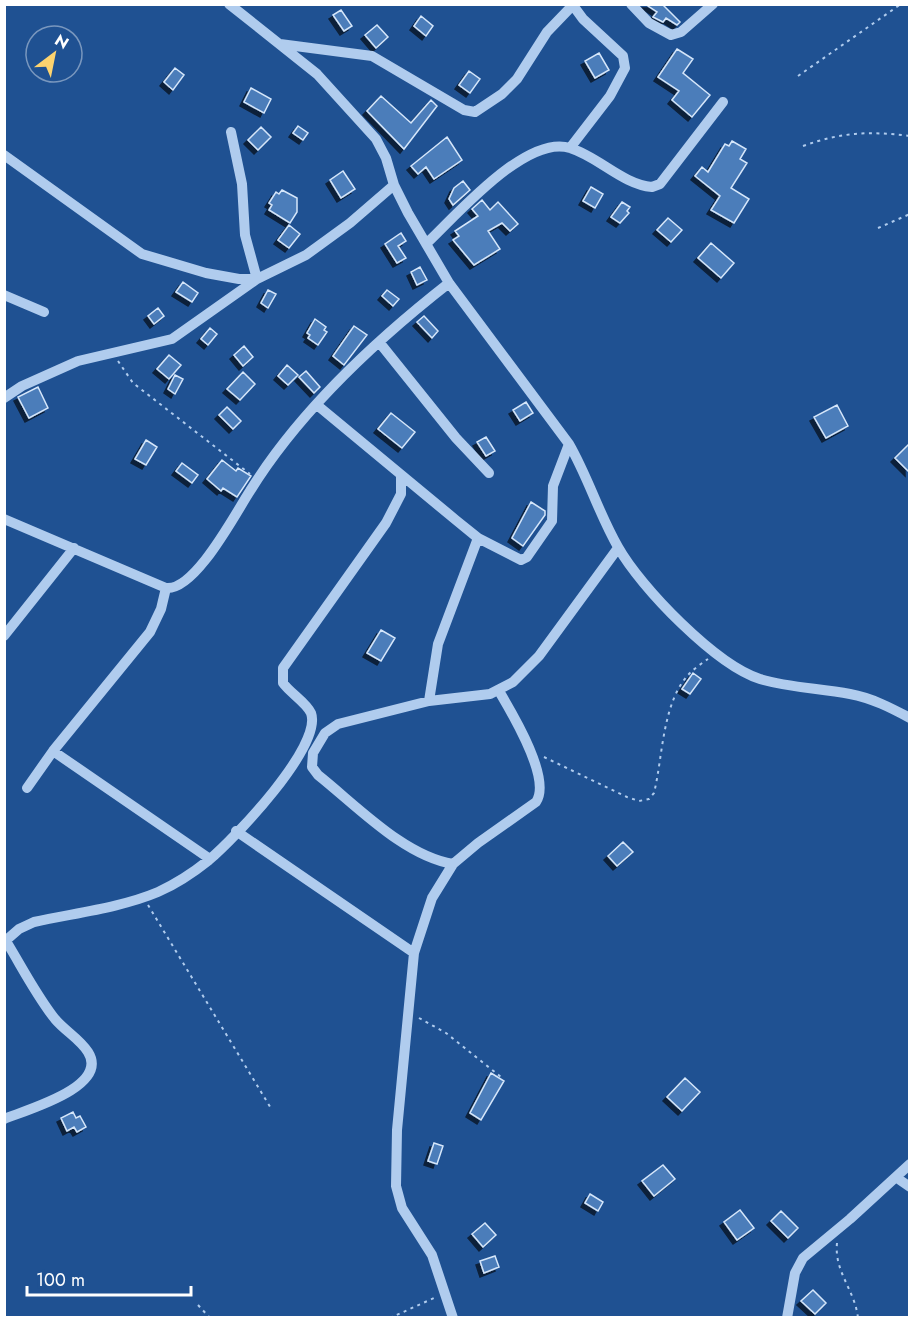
<svg xmlns="http://www.w3.org/2000/svg" width="914" height="1322" font-family="Jost,sans-serif">
<style>
.building{fill:#4b7dba;stroke:#d5e6fa;stroke-width:1.5;filter:url(#shadow)}
.lines{fill:none;stroke-linecap:round;stroke-linejoin:round}
.path{stroke:#b0ccee;stroke-width:2;stroke-dasharray:3 4.5;stroke-linecap:butt}
.minor{stroke:#b0ccee;stroke-width:10}
</style>
<defs>
<filter id="shadow"><feDropShadow dx="-4" dy="4" stdDeviation="0" flood-color="#0009"/></filter>
</defs>
<rect width="100%" height="100%" fill="#1f5192"/>
<path class="building" d="M645,4H662L680,22L677,25L666,18L663,22L653,17L657,12Z
M341,10L352,26L344,31L333,15Z
M421,16L433,26L426,36L414,26Z
M377,25L388,37L376,48L365,35Z
M677,49L693,59L683,73L710,95L692,117L672,100L679,91L658,77Z
M599,53L609,70L595,78L585,61Z
M175,68L184,75L173,90L164,82Z
M469,71L480,79L470,93L459,85Z
M251,88L271,99L264,113L244,102Z
M381,96L411,123L431,100L437,106L404,149L367,111Z
M298,126L308,133L303,140L293,133Z
M261,127L271,137L258,150L248,140Z
M447,137L462,160L434,179L426,167L418,174L411,166Z
M732,141L746,149L740,159L747,163L731,188L749,199L734,223L711,210L720,196L695,176L702,167L708,172L725,144L729,146Z
M343,171L355,189L341,198L330,180Z
M463,181L470,190L453,205L449,199L454,188Z
M591,187L603,194L595,208L583,201Z
M282,190L297,198V212L290,223L269,210L272,205L269,203L276,192L279,194Z
M482,200L490,210L498,202L518,224L510,231L502,223L488,231L500,249L474,265L453,240L459,236L455,231L478,216L472,209Z
M622,202L630,207L627,211L629,213L620,223L611,217Z
M668,218L682,230L671,242L657,230Z
M289,225L300,234L289,248L278,240Z
M401,233L406,241L398,246L406,258L397,263L385,244Z
M711,243L734,263L721,278L698,258Z
M420,267L427,280L417,285L411,272Z
M183,282L198,293L192,302L176,292Z
M268,290L276,294L268,308L261,303Z
M387,290L399,299L393,306L382,296Z
M158,308L164,316L154,324L148,316Z
M424,316L438,331L432,338L417,322Z
M315,319L326,327L324,330L327,332L318,345L308,338L310,335L307,333Z
M354,326L367,335L344,365L333,356Z
M210,328L217,334L208,345L201,339Z
M244,346L253,357L243,366L234,355Z
M169,355L181,365L169,379L157,369Z
M287,365L298,375L288,385L278,376Z
M306,371L320,387L314,393L299,377Z
M243,372L255,384L240,400L227,389Z
M175,375L183,379L175,394L168,389Z
M38,387L48,408L29,418L18,397Z
M526,402L533,413L520,421L513,410Z
M837,405L848,426L826,438L814,417Z
M227,407L241,421L233,429L219,415Z
M391,413L415,432L402,448L378,429Z
M486,437L495,451L486,456L477,442Z
M146,440L157,447L146,465L135,459Z
M909,444V472L895,458Z
M222,460L236,471L238,468L251,476L237,497L223,488L221,491L207,479Z
M182,463L198,475L192,483L176,471Z
M531,502L545,511V515L523,546L512,538Z
M381,630L395,638L381,661L367,653Z
M693,673L701,679L690,694L682,689Z
M623,842L633,852L617,866L608,856Z
M491,1073L504,1081L481,1120L470,1113Z
M685,1078L700,1092L682,1111L667,1097Z
M73,1112L76,1118L80,1116L86,1127L77,1132L74,1127L67,1131L61,1118Z
M434,1143L443,1146L437,1164L428,1161Z
M663,1165L675,1179L654,1196L642,1181Z
M590,1194L603,1202L598,1211L585,1203Z
M740,1210L754,1228L737,1240L724,1222Z
M781,1211L798,1228L788,1238L771,1221Z
M485,1223L496,1235L483,1247L472,1234Z
M495,1256L499,1267L484,1273L480,1261Z
M813,1290L826,1303L815,1314L801,1301Z"/>
<g class="lines">
<path class="path" d="M4,5L5,4
M798,76L901,4
M803,146C842,132 869,131 910,136
M878,228L910,214
M118,361L133,383L250,474
M544,757L627,797L639,801L649,799L654,793C663,757 662,701 690,673C695,668 702,663 708,659
M148,905L272,1110
M419,1018L446,1033L501,1077
M837,1243C834,1272 855,1290 858,1318
M198,1305L210,1318
M390,1318L434,1298"/>
<path class="minor" d="M229,4L317,74L376,139L386,158L394,185L408,213L449,283L569,444C588,477 599,514 618,547C641,588 716,665 760,679C790,688 820,688 850,694C872,698 891,708 910,718
M631,4L649,23L671,35L681,32L713,4
M280,44L372,56L464,110L475,112L502,94L517,79L547,32L572,6
M570,148L610,96L625,68L623,56L583,19L572,4
M4,155L142,254L206,273L239,279H257L306,255L350,223L394,185
M426,244C456,216 526,134 570,148C599,157 622,184 652,187L660,184L723,102
M4,295L44,312
M379,342L456,438L489,473
M4,398L22,386L78,361L172,339L257,279L245,235L242,184L231,132
M317,405L457,521L478,538L521,560L527,557L552,521L553,486L569,444
M4,519L166,588C195,591 235,514 250,491C300,410 375,341 449,283
M4,636L74,548
M429,701L438,644L478,538
M53,751L210,859
M27,788L53,751L150,632L161,609L166,588
M236,831L414,953
M453,864C404,856 357,806 318,775L312,767L313,753L325,733L338,724L429,701L490,694L513,682L539,656L618,548
M4,942L19,929L34,922C74,913 120,908 158,892C176,884 194,872 209,860C234,839 323,746 311,713C306,702 290,693 283,683V668L386,523L401,494V476
M4,1119C26,1110 110,1087 88,1052C80,1039 65,1031 55,1019C36,995 22,967 6,941
M897,1178L910,1187
M453,1318L432,1255L402,1208L396,1186L397,1130L414,953L432,898L453,864L478,843L536,802C552,779 512,713 499,691
M787,1318L795,1273L803,1258L850,1219L910,1164"/>
</g>
<rect width="914" height="1322" fill="none" stroke="#ffffff" stroke-width="12"/>
<g transform="translate(54 54) rotate(32)"><circle r="28" fill="#1f5192" stroke="#7997be" stroke-width="1.5"/>
<path d="M0-4.5L10 22L0 15L-10 22Z" fill="#fcd36f"/>
<text y="-9" font-size="16" font-weight="bold" text-anchor="middle" fill="#ffffff">N</text>
</g>
<path d="M27 1286v9h164v-9" fill="none" stroke="#ffffff" stroke-width="3"/>
<text x="36" y="1286" font-size="18" fill="#ffffff" stroke="#1f5192" stroke-width="4.5" paint-order="stroke">100 m</text>
</svg>
